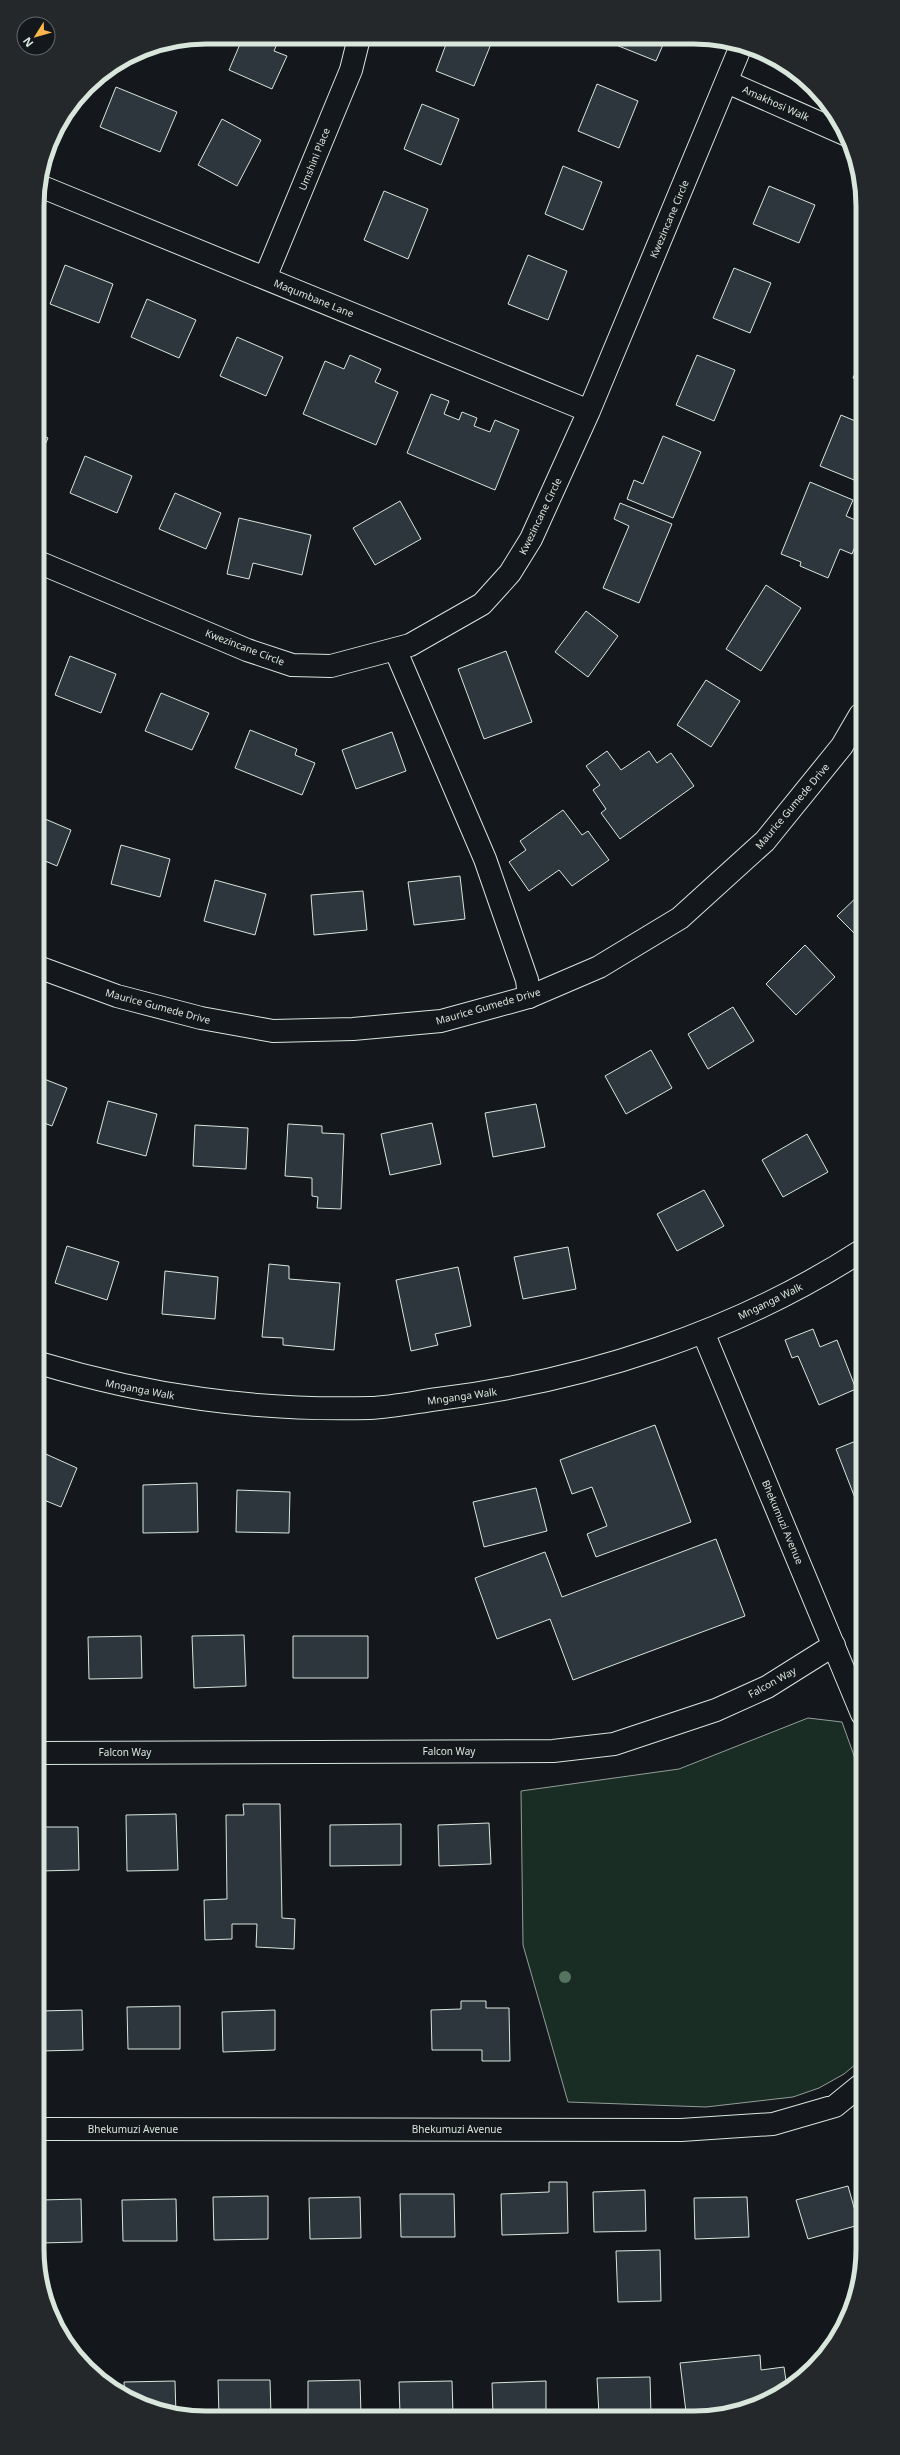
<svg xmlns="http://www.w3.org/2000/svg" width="900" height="2455" font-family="'Noto Sans',sans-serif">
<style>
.green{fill:#1a2d24;stroke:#939e99}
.building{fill:#2c363c;stroke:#d8e6dc}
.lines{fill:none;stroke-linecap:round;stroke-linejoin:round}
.minor-casing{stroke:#d8e6dc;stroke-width:24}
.tertiary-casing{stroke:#d8e6dc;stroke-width:24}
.minor{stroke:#14181c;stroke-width:22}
.tertiary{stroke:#14181c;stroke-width:22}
.tree{fill:#55745f}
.labels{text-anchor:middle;stroke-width:3;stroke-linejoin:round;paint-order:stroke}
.street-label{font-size:10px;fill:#d8e6dc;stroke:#14181c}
.rim{fill:none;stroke:#d8e6dc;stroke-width:5}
</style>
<rect width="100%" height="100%" fill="#14181c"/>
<path class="green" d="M808,1718L842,1722L862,1778V2059L844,2074L819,2088L793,2097L706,2107L568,2102L523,1945L521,1791L679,1769Z"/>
<path class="building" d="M243,37H280L274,51L287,56L272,89L229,70Z
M448,39H493L474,86L436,71Z
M612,40H665L656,61L611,43Z
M597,84L638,101L619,148L578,131Z
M116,87L177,112L160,152L100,127Z
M422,104L459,119L441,165L404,149Z
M222,119L261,140L237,186L198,165Z
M563,166L602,182L583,230L545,214Z
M769,186L815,205L799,243L753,224Z
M384,191L428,209L408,259L364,240Z
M528,255L567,271L548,320L508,304Z
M65,265L113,284L99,323L50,304Z
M734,268L771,283L750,333L713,318Z
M147,299L196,320L179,358L131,337Z
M237,337L283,357L266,396L220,376Z
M350,355L381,369L375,382L398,392L376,445L303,414L325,361L344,369Z
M697,355L735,370L714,421L676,405Z
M860,362V381L853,378Z
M431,394L449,401L444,414L459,420L462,412L477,418L474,426L490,432L495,420L519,430L495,490L407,453Z
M841,415L860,423L859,482L820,466Z
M38,433L48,438L38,461Z
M663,436L701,452L673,518L627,499L634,480L643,484Z
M85,456L132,476L117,513L70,493Z
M810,482L853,500L846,516L860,522V534L852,554L840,549L828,578L800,566L801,562L781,554Z
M175,493L221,513L206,549L159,529Z
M400,501L421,539L375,565L353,528Z
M620,503L672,524L639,603L603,588L629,526L614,519Z
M239,518L311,535L302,575L253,563L249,579L227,574Z
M766,585L801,608L761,671L726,649Z
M586,611L618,636L588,677L555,652Z
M506,651L532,722L484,739L458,669Z
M70,656L116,674L101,713L55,695Z
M706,680L740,701L711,747L677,725Z
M161,693L209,713L192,750L145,731Z
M250,730L297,749L295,755L315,763L302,795L235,768Z
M392,732L406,771L356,789L342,750Z
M607,751L621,770L649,751L657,763L671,753L694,786L620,839L601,813L606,809L593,790L600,785L586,766Z
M563,810L582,835L588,831L609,860L572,886L559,870L529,891L509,862L526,850L520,841Z
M38,816L71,830L57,866L38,858Z
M121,845L170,859L160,897L111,884Z
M460,876L465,919L414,925L408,882Z
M215,880L266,894L255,935L204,921Z
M363,891L367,930L314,935L311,895Z
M861,893V940L837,916Z
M805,945L835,977L796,1015L766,984Z
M733,1007L754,1041L708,1069L688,1034Z
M651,1050L672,1088L626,1114L605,1076Z
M39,1077L67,1088L52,1126L39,1121Z
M108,1101L157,1114L146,1156L97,1143Z
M536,1104L545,1147L493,1157L485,1113Z
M861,1105V1119L854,1112Z
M432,1123L441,1164L390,1175L381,1134Z
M288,1124L322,1126V1133L344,1134L341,1209L317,1208L318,1197L312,1196V1178L285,1176Z
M195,1125L248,1128L246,1169L193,1166Z
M807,1134L828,1172L783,1197L762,1160Z
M704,1190L724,1226L677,1251L657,1214Z
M67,1246L119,1262L107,1300L55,1283Z
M568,1247L576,1289L523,1299L514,1257Z
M269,1264L289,1266V1279L340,1283L334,1350L283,1345V1338L262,1337Z
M458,1267L471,1326L435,1334L438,1345L411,1351L396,1280Z
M165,1271L218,1277L215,1319L162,1314Z
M813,1329L820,1347L837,1340L856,1389L819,1405L798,1356L792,1358L785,1340Z
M655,1425L691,1522L596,1557L587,1534L607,1526L592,1487L572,1494L560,1460Z
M861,1439L862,1496L855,1498L836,1449Z
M39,1451L77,1468L61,1507L39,1498Z
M197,1483L198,1532L143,1533V1485Z
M536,1488L547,1531L484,1547L473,1502Z
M237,1490L290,1492L289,1533L236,1532Z
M716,1539L745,1616L573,1680L550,1619L497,1639L475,1578L545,1552L562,1597Z
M244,1635L246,1686L194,1688L192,1636Z
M141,1636L142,1678L89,1679L88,1637Z
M293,1636H368V1678H293Z
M243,1804H280L282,1918L295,1919L294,1949L256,1947L257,1924H232V1939L205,1940L204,1900L227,1899L226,1815H244Z
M176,1814L178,1870L127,1871L126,1815Z
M489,1823L491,1864L439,1866L438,1825Z
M401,1824V1865L330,1866V1825Z
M40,1827H78L79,1870L40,1871Z
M461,2001H486V2008H509L510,2061H482V2050H432L431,2010L461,2009Z
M180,2006V2049H128L127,2007Z
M82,2010L83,2050L40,2051V2011Z
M275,2010V2050L223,2052L222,2012Z
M549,2182H567L568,2233L502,2235L501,2194L549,2192Z
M848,2186L859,2225L808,2239L796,2200Z
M645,2190L646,2231L594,2232L593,2192Z
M400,2194H454L455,2237H401Z
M268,2196V2239L214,2240L213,2197Z
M360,2197L361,2238L310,2239L309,2198Z
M747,2197L749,2237L695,2239L694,2198Z
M81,2199L82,2242L40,2243V2200Z
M176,2199L177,2241H123L122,2200Z
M660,2250L661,2301L618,2302L616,2251Z
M760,2355L761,2370L784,2367L787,2388L778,2395L727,2415H706L705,2410L686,2412L680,2363Z
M650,2377L651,2415H599L597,2378Z
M218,2380H270L271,2415H219Z
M360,2380L361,2415H308V2381Z
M175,2381L176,2415L131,2400L125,2396L124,2382Z
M452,2381L453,2415H400L399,2382Z
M546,2381V2415H493L492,2383Z"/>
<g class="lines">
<g class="minor-casing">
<path id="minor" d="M727,82L847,135
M40,186L589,411
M265,278L351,70L359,38
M38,562L247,650L292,665L331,666L410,645L482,604L510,573L531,539L589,411L741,46
M395,649L485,859L527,980L529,997
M703,1332L862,1714
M39,1363C149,1396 254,1411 370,1408C393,1407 416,1402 438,1399C585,1381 736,1332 861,1251
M40,1753L553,1751L614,1744L716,1710L767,1687L834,1645
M40,2129L681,2130L773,2124L835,2106L862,2084"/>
</g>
<g class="tertiary-casing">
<path id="tertiary" d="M38,967L117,996L201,1018L273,1031L353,1029L441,1021L529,997L599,967L680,918L765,841L842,746L860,715"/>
</g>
<use href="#minor" class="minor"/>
<use href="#tertiary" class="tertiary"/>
</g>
<circle class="tree" cx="565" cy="1977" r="6"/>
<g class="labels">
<g class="street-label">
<text transform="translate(776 103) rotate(24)" y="4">Amakhosi Walk</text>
<text transform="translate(314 159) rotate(-68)" y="4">Umshini Place</text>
<text transform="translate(669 219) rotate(-67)" y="4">Kwezincane Circle</text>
<text transform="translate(314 298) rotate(22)" y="4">Maqumbane Lane</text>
<text transform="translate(540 516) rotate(-64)" y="4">Kwezincane Circle</text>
<text transform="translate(245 647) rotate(21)" y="4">Kwezincane Circle</text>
<text transform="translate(792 806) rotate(-50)" y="4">Maurice Gumede Drive</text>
<text transform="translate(158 1006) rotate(15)" y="4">Maurice Gumede Drive</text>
<text transform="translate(488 1006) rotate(-16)" y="4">Maurice Gumede Drive</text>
<text transform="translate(770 1301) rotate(-26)" y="4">Mnganga Walk</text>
<text transform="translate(140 1389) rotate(11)" y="4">Mnganga Walk</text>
<text transform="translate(462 1396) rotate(-8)" y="4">Mnganga Walk</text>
<text transform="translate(783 1522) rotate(67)" y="4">Bhekumuzi Avenue</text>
<text transform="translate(772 1682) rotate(-29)" y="4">Falcon Way</text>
<text x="449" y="1755">Falcon Way</text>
<text x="125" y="1756">Falcon Way</text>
<text x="133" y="2133">Bhekumuzi Avenue</text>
<text x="457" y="2133">Bhekumuzi Avenue</text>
</g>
</g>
<path d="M0 0H900V2455H0ZM206 44H694A162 162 0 0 1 856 206V2249A162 162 0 0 1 694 2411H206A162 162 0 0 1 44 2249V206A162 162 0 0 1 206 44Z" fill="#24282b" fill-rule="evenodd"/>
<path class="rim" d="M206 44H694A162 162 0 0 1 856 206V2249A162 162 0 0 1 694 2411H206A162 162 0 0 1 44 2249V206A162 162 0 0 1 206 44Z"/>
<g transform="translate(36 36) rotate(233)"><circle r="19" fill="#14181c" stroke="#626a69"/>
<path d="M0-3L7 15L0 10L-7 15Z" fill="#ffb74d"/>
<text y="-6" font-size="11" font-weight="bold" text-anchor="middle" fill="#d8e6dc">N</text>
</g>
</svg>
